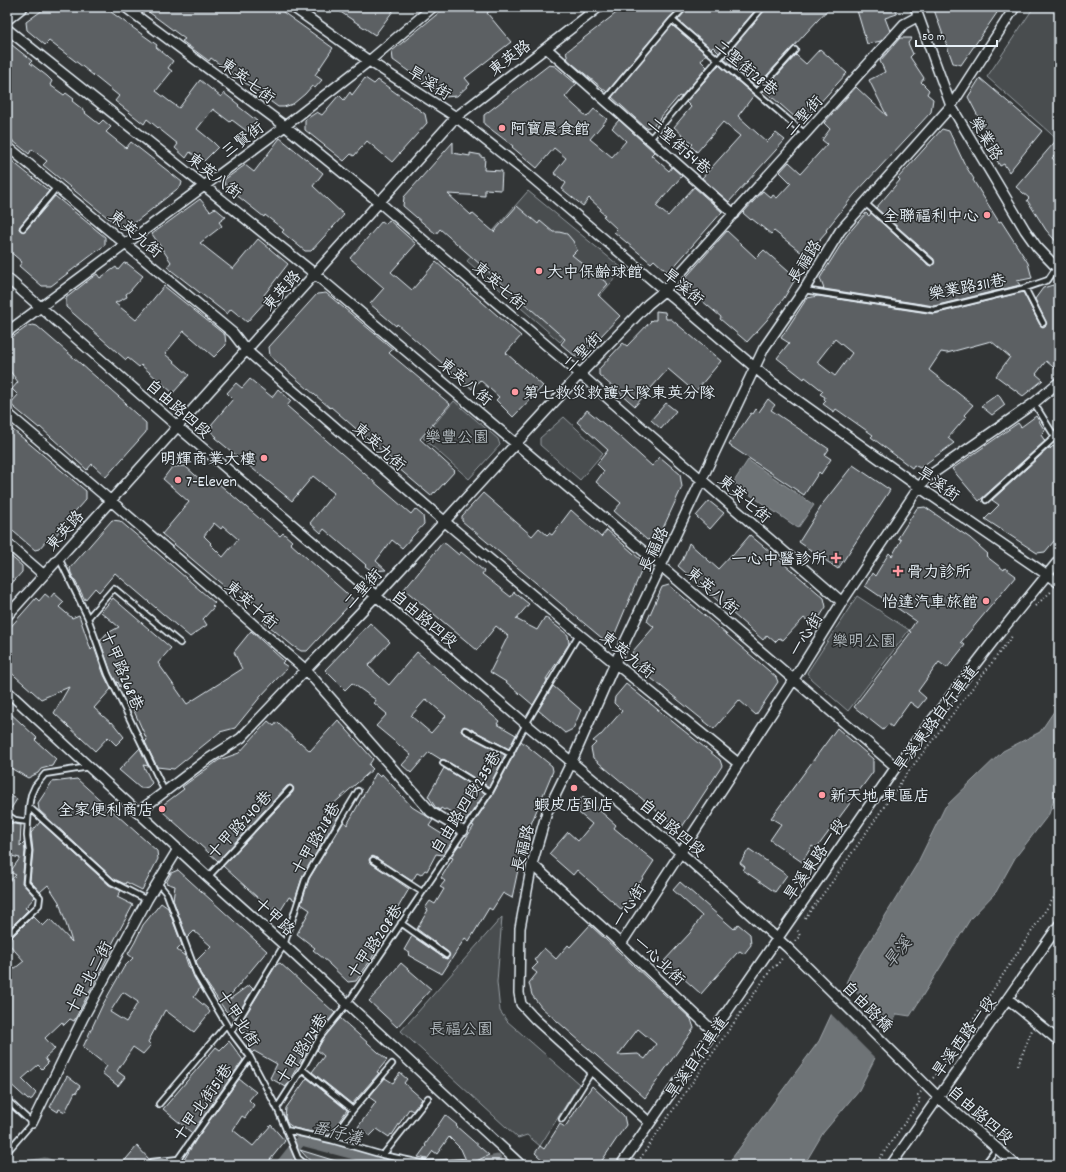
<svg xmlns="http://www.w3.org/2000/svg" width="1066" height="1172" font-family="Dekko,'LXGW WenKai TC',sans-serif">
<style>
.green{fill:#494d4f;stroke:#989fa4}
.water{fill:#6e7376;stroke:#9fa5aa}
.pier{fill:#323536}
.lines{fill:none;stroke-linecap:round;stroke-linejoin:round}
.canal{stroke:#6e7376;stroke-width:11}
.building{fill:#5c6063;stroke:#e8f1f8;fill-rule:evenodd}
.service-casing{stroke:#e8f1f8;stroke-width:8}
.minor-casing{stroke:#e8f1f8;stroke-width:12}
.path{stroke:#e8f1f8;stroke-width:2;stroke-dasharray:1 3;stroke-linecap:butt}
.service{stroke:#2a2d2e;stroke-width:4.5}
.minor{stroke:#2a2d2e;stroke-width:9}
.poi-dot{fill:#ff9aa2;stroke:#2a2d2e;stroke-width:1.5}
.labels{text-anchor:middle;stroke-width:3;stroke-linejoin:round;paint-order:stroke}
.street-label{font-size:16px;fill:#e8f1f8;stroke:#2a2d2e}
.poi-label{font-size:16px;fill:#e8f1f8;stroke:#2a2d2e;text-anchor:start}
.park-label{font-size:16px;fill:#b0b8bd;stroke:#2a2d2e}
.water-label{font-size:17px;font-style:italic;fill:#b1b8be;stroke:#2a2d2e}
</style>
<rect width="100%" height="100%" fill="#323536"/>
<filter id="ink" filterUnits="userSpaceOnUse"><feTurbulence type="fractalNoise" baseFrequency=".025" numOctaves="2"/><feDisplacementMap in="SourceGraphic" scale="8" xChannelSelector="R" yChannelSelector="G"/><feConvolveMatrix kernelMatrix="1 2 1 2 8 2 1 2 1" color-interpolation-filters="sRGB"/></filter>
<g filter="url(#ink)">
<path class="green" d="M1034,7H1059V141L987,77Z
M528,191L623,269L560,342L467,261Z
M454,401L498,439L500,445L469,479L423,438Z
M564,417L603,453L580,480L540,445V438Z
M857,596L909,630L848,711L811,679L807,673Z
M502,917L497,982L500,1011L507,1021L579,1084L540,1146L527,1135L518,1138L401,1031Z"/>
<path class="water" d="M748,460L814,505L798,528L733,483Z
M1059,704V784L1049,814L1015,858L996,892L971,918L910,1016L897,1014L859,1090L823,1133L804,1165H727L819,1041L852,970L917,864L945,807L1003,751L1040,732Z"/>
<path class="pier" d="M845,982L892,1029L876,1059L830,1013Z"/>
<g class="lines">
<path class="canal" d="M33,1165L45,1163L51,1165
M281,1165L301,1140L396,1165
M475,1165L497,1160"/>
</g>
<path class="building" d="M47,7H104L157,45L156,47L173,61L168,68L172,71L156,91L169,101L179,108L200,80L221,97L224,93L239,105L238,106L257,121L248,132L232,120L230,122L213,109L197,129L213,142L218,147L204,161L196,155L195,156L190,152L186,158L175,148L178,144L147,119L144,124L115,101L119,96L83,67L49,41L45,45L27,30L26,22Z
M142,7H276L333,48L315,75L322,80L315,88L312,86L305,94L293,104L284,107H278L211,58L209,61L182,41L185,39Z
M333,7H396L375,35Z
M446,7H495L487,13L511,42L465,78L470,84L457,96L444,97L393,60L392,51Z
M624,7H680L669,18L607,92L568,60L566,52Z
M689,7H695L697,9L699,7H758L719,53L713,47L711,49L678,20Z
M767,7H830L756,87L724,59Z
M856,7H895L897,14L885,18L890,31L881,41L867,44Z
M933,7H1001L961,65L953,63Z
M672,25L706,54L701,61L707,67L681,97L679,96L653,126L646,128L612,97Z
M900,38H912L908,43L913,54L910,57L924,78L921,82L929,90L927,94L933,99L931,112L854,195L826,230L827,231L820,239L821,240L813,248L814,249L807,257L774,231L771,234L752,219L751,220L743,213L763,191L771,198L773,195L777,198L791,183L780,172L789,162L801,173L827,144L822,140L830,129L824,123L856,87L887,116L869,80L885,72L880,61Z
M7,41L32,61L30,63L47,76L52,81L50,85L64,95L66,93L74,99L72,101L86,112L85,113L99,124L103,120L111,127L106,132L126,148L131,142L182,182L181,186L128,228L118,226L43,165L47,161L32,149L29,154L7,136Z
M820,49L847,73L806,118L797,119L764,90L796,55L806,64Z
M549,65L555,66L575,83L574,81L577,83L565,97L587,117L594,109L607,119L590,139L612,157L626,141L612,128L619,120L654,152L651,155L669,171L672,167L682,176L656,206L668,216L694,187L722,212L670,271H666L654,260L651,263L614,232L617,229L603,216L605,215L600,211L601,209L589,198L583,206L562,189L566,183L554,173L566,158L554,148L537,168L512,147L513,146L484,124V115Z
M719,65L754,95L738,116L767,142L776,133L785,140L729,202L702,178L740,136L723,122L697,152L691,146L693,144L674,127L691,107L686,102Z
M365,78L374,84L378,80L425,114L427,123L392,162L367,141L354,156L351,154L344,161L305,130V120L317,112L322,115L339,95L344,100L350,92L352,95Z
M980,78L1042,131L1009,172L1004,164L1000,166L992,151L995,149L968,97Z
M942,129L949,131L965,165L974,179L973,180L999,222L1001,221L1028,263L1032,278L1017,281L1020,285L934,306L824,289L820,278L847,235L866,213L869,216L871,213L928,265L932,266L934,264V259L876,208L900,180L898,178Z
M1059,137V151L1052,158L1059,164V245L1046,230L1027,200L1029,198L1016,187Z
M280,138L323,173L313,186L344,215L311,251H305L282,232L284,230L265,215L264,217L225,186L224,180L245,165L254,172Z
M453,142V153L470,156V153L481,155V157L485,158L484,170L502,171L501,190L485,189V196L448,194L471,215L472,213L494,232L517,206L538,224L540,221L553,232H559L567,234L573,241L577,250L572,255L608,284L598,295L620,316L581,357H576L569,351L561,344L565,339L440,229L436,234L403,206L404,197Z
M7,157L49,191L20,226L19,229L21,231L26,230L55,196L105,237V245L51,286H42L19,266L22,262L7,249Z
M200,199L210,211L215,208L226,217L219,222L222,226L200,243L233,269L258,239L288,264L264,295L267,297L264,300L265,302L247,322L231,309L227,314L167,267L171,262L152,234Z
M389,220L416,244L391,272L412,290L436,262L521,336L506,353L543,386L513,417L496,400L499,397L480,380L472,389L397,324L396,326L370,304L384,288L350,258L382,221L386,224Z
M727,231L756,258L764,250L796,278L784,298L767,320L747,342L720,319L721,317L681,283Z
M124,263L128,264L143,276L130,291L126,294L127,297L115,303L136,320L164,286L225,335L226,345L214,357L184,331L165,354L189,375L173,393L141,365L139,367L128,358L126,360L66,307V298L90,279L97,274L100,278L116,267L118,270Z
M1053,285L1059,290V372L1046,361L1036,374L1043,380L1023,396L996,376L1010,357L991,341L947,353L941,352L929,370L973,405L964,415L966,417L948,438L954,443L920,468L914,465L912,468L871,437L873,435L836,409L834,412L823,404L826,401L824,399L825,397L820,394L823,391L805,377L804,379L777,358L789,343L781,338L807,298L818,296L934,314L1023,292L1040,325L1043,327L1046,325V322L1035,299L1043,288ZM835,339L852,353L835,376L817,362Z
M326,293L393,349L389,353L450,404L420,439L455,471L435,493L434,492L431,496L391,462L392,460L331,407L330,408L270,356L269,347L317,294Z
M656,311L665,312L666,319H671L721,361L695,392L668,369L635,406L599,375V369L623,343L627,346L652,320H656Z
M33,325L37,326L126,403L125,404L146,423V432L106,477L92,464L87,470L40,427L39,428L10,404L18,395L12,389L18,382L7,367V341L28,326Z
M250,379L272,397L278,389L291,401L287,406L411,514L415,509L423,516L424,524L402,548L392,540L376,561L386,570L372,571L365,566L366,565L324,529L321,533L310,523L334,493L313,476L292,501L215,438L217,437L209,430L213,426L211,425L233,399L227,393L236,383L242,388Z
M998,394L1005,405L992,415L981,406Z
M768,399L775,405L771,410L829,449L825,455L831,459L821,474L819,472L804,495L729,445L751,413L753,414L756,409L759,412Z
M666,403L676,411L661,429L651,420Z
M587,410L620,437L652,466L660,457L680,474L682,487L659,537L647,540L614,511L621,503L596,482L604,471L597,464L608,450L577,422Z
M1036,416L1045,431L1041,435L1045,441L979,501L952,469L1018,423L1021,427Z
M7,425L86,491V499L69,518L51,542L46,541L39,549L35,550L7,526Z
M1053,446L1059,451V535L1045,552L1037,553L985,519L999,505L992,500L1050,447V449Z
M853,465L890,490L838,569L799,542L821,507H820Z
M185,466L204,483L212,478L280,536L283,533L292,541L290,543L354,600L307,651H301L293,646L263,621L267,616L253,603V602L234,586L230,591L162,534L189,502L163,479L172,467ZM214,523L221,529L223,526L238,539L223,557L210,544L211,543L204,536Z
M483,493L532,536L539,528L547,535L549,533L552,535L571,510L601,537L607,530L641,560L643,567L614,636L603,639L462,521V516Z
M709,501L724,513L710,529L696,516Z
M925,507L970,538L988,554L986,556L1004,570L1005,568L1016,576L961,642L965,645L947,668L939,662L918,691L926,698L918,708L910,702L892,727L888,724L883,730L854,707L911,632L909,631L916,621L865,586L872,573L875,576L889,553L892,556L901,540L898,538L917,508Z
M112,520L120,521L215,603L212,606L214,607L203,619L207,625L190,637L115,573L99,592L95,588L85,600L71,573L70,568Z
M750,535L824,598L826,607L814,626L804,618L783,640L779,638L775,642L767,635L763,640L678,566L683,559L689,543L718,569L732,554L733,555Z
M442,543L446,544L459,555L461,552L484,571L482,574L511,597L514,592L529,604L516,619L537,630L545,617L568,635L569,644L546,679L547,681L533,705L506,682L490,672L508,636L496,626L477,650L404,589L414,577H415Z
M7,553L22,566V572L7,589Z
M669,585L776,677L778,682L756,715L739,700L714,729L636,666L631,656L633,651L654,627L647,621L662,587Z
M54,593L64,602L59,607L72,618L79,615L91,650L94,647L104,675L111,689L94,708L111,723L112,722L124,737L116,745L108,737L95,751L54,713L69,687L41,699L7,669V631L36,598L39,601L45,594L50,598Z
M113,598L171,648L158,663L187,704L242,669L234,652L251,631L284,661L282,663L288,667L261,696L235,728L220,732L174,769L157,767L145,742L147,740L130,702L122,686L120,687L118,682L117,683L111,673L100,641L106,634L119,627L101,612Z
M370,623L390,642L368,666L389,685L417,652L499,721L497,724L516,735L509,749L467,727L462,728L461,731L463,733L505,755L489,787L445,760H442L429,752L411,773L402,765L411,755L376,726L387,714L374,703L376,700L352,683L345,690L325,670ZM426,699L446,716L431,733L411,716Z
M626,684L720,760L722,766L682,827H676L593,758L591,748L596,743L593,741L600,735H601L622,711L614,703L615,697Z
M553,686L581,710L573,729L565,733L538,710Z
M7,710L37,738L35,740L56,759L52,766L41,769L38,773L28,778L7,766Z
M338,720L373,759L369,765L373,769L331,806L339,815L303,875L295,900L289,897L281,910L275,906L271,910L223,866L293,792V787L290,785L287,786L218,861L163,812L164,804L184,789L182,787L219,760L239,753L268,721L274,726L277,722L299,743L300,742L310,751Z
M837,728L873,759V772L816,849L812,846L802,862L770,840L781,824L771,818Z
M521,741L552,766L553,771L531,824L522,851L512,898L503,893L492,910L489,908L469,941L465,938L442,974L408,955L410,953L404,950L412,936L444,958L447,959L449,957L448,952L417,929L428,910L425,908L430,901L435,904L444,889L440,887L445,881L441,878L453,858L450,857L459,845L461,846L474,826L472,825L493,794Z
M140,748L148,766L143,765L152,783L148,787L144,788H140L119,770Z
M444,768L485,793L466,821L446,809L444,810L441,808L440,810L436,808L428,796Z
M376,773L380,777L382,774L412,807L433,820L429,826L453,841L443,855L436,854L427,871L425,870L421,875L417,873L412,881L375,857L370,858L369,860L371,863L409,889L389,923L392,924L375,949L376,950L372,958L356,981L348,982L329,964V963L313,950L315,948L297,934L310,910L301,904L309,879L344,821L347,825Z
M77,779L157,851L158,859L142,890L126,882L125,884L114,879L39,810L38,803L52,782Z
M7,794L17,799L9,812L7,811Z
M583,796L616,825L614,828L654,861L622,910L577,870L573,875L549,854L568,832L578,841L592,824L573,808Z
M40,822L109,885L121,891L117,897L133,905L110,948L112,949L74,1021L70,1019L64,1025L62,1022L45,1038L55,1049L45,1058L48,1063L42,1069L38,1065L22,1079L36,1093L32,1099L28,1100L7,1081V979L11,975L9,973L24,961L7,942V940L10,939L33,916L43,926L50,919L72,942L59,902L48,885L40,892L30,881L33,851L31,833Z
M7,823L21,825L20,846L24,842L25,851L22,883L35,897L25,908L28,910L7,931V883L16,875L10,872L20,858L7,855Z
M749,849L787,875L775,892L743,870L745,867L740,863Z
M178,870L267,951L229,997L230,999L249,985L253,989L235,1019L225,1010L200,973L196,961L211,946L194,931L187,938L173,900L175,886L166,883L171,873Z
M680,882L734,929L738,924L750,934L751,945L744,954L740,951L737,953L701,994L664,961L690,933L702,916L673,890Z
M161,903L168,908L182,945L177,950L185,956L189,968L190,967L194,977L200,988L194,997L207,1008L210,1012L194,1032L165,1010L148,1042L151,1045L143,1054L133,1047L117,1071L125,1077L118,1086L102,1073L107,1066L83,1047L102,1006L124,967L133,958L128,954L135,942L143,925ZM123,992L138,1002L126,1022L110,1012Z
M590,925L691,1019L694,1028L645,1098L541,1007L532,995L529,983L537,973L532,969L538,963L534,960L544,948L556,959L568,945L570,947ZM638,1029L656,1044L645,1059L638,1054L618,1055Z
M280,963L335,1013L317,1035L311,1045L310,1044L286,1087L270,1078L277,1064L254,1051L252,1053L247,1046L252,1038L238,1030L241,1024H240L276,965Z
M401,963L431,989L397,1027L369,1001L382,987L381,986Z
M340,1018L387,1060L377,1072L379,1073L352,1104L312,1072L324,1056L317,1050L323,1039Z
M229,1041L243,1060L192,1133L163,1109L216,1047L220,1050Z
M400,1073L407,1079L404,1083L422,1099L413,1111L409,1109L392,1135L391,1134L389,1137L377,1129L370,1136L358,1127L376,1102L369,1097L385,1078L393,1083Z
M67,1076L80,1086L76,1093L75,1092L65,1112L59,1109L58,1112L50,1107Z
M307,1078L347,1110L329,1136L294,1128L287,1123L285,1117L286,1108Z
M239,1079L256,1092L249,1100L254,1105L245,1118L242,1116L233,1130L253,1146L271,1125L285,1141L266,1165H181L197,1138Z
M592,1086L624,1116L626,1125L599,1165H548L535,1153L540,1146L544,1149L560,1124L565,1127Z
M445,1115L457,1125L456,1126L489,1155L468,1165L461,1149L449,1137L437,1154L433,1151L427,1159L418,1157L426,1146L425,1145Z
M137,1146L149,1159L147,1161L148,1164L141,1165L136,1161L132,1165H121Z
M300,1150L342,1163V1165H314Z"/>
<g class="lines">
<g class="service-casing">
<path id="service" d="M672,20L805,134
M757,92L795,50
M605,100L672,20L685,7
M650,139L763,7
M865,203L931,262
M23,228L57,187
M1025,288L1043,323
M804,290L934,310L1025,288L1048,280L1056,268
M986,500L1055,437L1034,403
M59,558L88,618L108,674L165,792
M88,618L114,588L180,643
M465,730L511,754
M443,763L490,792
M29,807L112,882L147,900
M7,815L15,820L28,822
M373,860L422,892
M208,877L290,789
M158,883L167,894L197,975L231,1032L250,1057L277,1108L298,1158L306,1165
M401,923L446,955
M7,936L39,905L40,897L26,882L29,851L27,836L29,807L31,795L35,786L45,774L89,767
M231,1032L284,945L306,877L358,791
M302,1069L353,1110
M7,1100L32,1123L7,1152
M159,1104L226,1025
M277,1108L302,1069L320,1037L347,1004L490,792L526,724L579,634
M562,1119L592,1071
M286,1130L331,1140L383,1155L426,1164L462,1162
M331,1140L353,1110L392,1064
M383,1155L428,1098
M151,1162L178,1159L250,1057
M984,1165L997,1148"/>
</g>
<g class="minor-casing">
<path id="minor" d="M125,7L285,126L379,202L580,374L842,602
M293,7L369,61L456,117L523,170L773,383L919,487L1059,583
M915,7L951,106L1025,230L1037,247L1059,270
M7,20L23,7
M7,29L315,274L661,566L896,767
M546,48L734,214
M7,146L233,333L246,350L444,521L579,634L738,763
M7,278L178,427L526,724L680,852L788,948L938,1097L1016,1165
M7,332L285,126L369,61L433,7
M7,413L111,501L306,670L431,812L463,831
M7,543L44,575
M7,616L456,117L599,7
M7,691L208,877L284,945L521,1165
M138,812L205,761L241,738L376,596L580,374L648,304L665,290L904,24L917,17
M532,864L621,944L713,1031
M621,944L794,679L842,602L919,487L929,476L1034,403L1059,382
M1008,999L1059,1041
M32,1123L83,1018L147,900L178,849
M650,1123L535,1019L521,1004L519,993L520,928L532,864L547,812L572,761L615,663L755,367L764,348L804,290L840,231L951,106L1015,7
M621,1165L896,767L994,640L1059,560
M891,1165L1059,925"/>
</g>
<path class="path" d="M1035,606L1053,590
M805,918L832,882L906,775L1013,635
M795,941L800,936L797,929V928
M1018,1065L1032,1030
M933,1078L938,1073L1059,890
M636,1165L662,1126L772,968L777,965L783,957
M875,1165L920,1101L918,1095L921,1092"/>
<use href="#service" class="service"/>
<use href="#minor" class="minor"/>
</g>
</g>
<g class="poi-dot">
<circle cx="502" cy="128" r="4"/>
<circle cx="987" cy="215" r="4"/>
<circle cx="539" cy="271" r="4"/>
<circle cx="515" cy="392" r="4"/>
<circle cx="264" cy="458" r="4"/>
<circle cx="178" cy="480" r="4"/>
<path d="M834 552h4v4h4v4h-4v4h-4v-4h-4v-4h4z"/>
<path d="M896 565h4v4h4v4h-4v4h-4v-4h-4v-4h4z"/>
<circle cx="986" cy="601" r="4"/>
<circle cx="574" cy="788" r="4"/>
<circle cx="822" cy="795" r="4"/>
<circle cx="162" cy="809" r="4"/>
</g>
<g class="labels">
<g class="street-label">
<text transform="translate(509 57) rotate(-37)" y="6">東英路</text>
<text transform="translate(747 67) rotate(40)" y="6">二聖街28巷</text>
<text transform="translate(248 80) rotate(37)" y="6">東英七街</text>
<text transform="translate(430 82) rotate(33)" y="6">旱溪街</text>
<text transform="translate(803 115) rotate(-48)" y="6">二聖街</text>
<text transform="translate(987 138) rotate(59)" y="6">樂業路</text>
<text transform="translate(242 139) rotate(-37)" y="6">三賢街</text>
<text transform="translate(680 145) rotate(41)" y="6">二聖街54巷</text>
<text transform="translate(215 175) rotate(38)" y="6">東英八街</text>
<text transform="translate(136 233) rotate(40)" y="6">東英九街</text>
<text transform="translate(804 261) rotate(-58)" y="6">長福路</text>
<text transform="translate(500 285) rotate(41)" y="6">東英七街</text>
<text transform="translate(684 286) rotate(40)" y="6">旱溪街</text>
<text transform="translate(967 286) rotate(-11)" y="6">樂業路311巷</text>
<text transform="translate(281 290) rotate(-48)" y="6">東英路</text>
<text transform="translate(582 351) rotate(-46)" y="6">二聖街</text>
<text transform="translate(466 381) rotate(40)" y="6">東英八街</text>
<text transform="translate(179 408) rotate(41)" y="6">自由路四段</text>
<text transform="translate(380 446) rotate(41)" y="6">東英九街</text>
<text transform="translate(939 483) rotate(35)" y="6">旱溪街</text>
<text transform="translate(745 498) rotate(41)" y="6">東英七街</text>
<text transform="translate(64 530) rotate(-48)" y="6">東英路</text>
<text transform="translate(653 549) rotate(-65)" y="6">長福路</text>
<text transform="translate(362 588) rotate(-47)" y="6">二聖街</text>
<text transform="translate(713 590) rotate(41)" y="6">東英八街</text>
<text transform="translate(252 604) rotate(41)" y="6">東英十街</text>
<text transform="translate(425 618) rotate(40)" y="6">自由路四段</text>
<text transform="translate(805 634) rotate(-58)" y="6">一心街</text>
<text transform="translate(628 654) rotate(39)" y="6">東英九街</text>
<text transform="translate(123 670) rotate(67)" y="6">十甲路268巷</text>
<text transform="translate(935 718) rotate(-53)" y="6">旱溪東路自行車道</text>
<text transform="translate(465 802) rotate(-58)" y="6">自由路四段235巷</text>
<text transform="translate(239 824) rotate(-47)" y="6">十甲路240巷</text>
<text transform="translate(673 827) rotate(40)" y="6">自由路四段</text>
<text transform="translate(315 838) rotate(-60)" y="6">十甲路218巷</text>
<text transform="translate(522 848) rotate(-76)" y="6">長福路</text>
<text transform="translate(814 859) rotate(-55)" y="6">旱溪東路一段</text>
<text transform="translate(628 905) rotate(-57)" y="6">一心街</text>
<text transform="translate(275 916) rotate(42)" y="6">十甲路</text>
<text transform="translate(374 941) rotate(-56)" y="6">十甲路208巷</text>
<text transform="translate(660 960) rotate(43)" y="6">一心北街</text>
<text transform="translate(88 977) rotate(-62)" y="6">十甲北二街</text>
<text transform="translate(868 1006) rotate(45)" y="6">自由路橋</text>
<text transform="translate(239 1018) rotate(57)" y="6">十甲北街</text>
<text transform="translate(963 1036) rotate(-54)" y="6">旱溪西路一段</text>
<text transform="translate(301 1048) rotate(-57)" y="6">十甲路174巷</text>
<text transform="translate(696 1057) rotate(-55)" y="6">旱溪自行車道</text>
<text transform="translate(202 1102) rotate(-55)" y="6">十甲北街51巷</text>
<text transform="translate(981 1114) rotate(41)" y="6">自由路四段</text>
</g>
<g class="poi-label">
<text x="510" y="134">阿寶晨食館</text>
<text x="979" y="221" text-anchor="end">全聯福利中心</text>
<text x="547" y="277">大中保齡球館</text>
<text x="523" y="398">第七救災救護大隊東英分隊</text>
<text x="256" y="464" text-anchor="end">明輝商業大樓</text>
<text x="186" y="486">7-Eleven</text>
<text x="827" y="564" text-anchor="end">一心中醫診所</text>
<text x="907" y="577">骨力診所</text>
<text x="978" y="607" text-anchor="end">怡達汽車旅館</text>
<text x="830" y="801">新天地 東區店</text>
<text x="574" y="810" text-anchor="middle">蝦皮店到店</text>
<text x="154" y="815" text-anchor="end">全家便利商店</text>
</g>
<g class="park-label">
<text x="457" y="442">樂豐公園</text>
<text x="864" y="646">樂明公園</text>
<text x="461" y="1034">長福公園</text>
</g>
<g class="water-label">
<text transform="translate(897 952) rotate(-52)" y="6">旱溪</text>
<text transform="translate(337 1132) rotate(14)" y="6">番仔溝</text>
</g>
</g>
<rect width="1066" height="1172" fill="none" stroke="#2a2d2e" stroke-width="24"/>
<rect x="12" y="12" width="1042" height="1148" fill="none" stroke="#e8f1f8" stroke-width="1.5" filter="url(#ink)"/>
<path d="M916 40v6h81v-6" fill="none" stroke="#e8f1f8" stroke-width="2"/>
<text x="922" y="40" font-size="12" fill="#e8f1f8" stroke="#2a2d2e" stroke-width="3" paint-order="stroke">50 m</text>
</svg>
